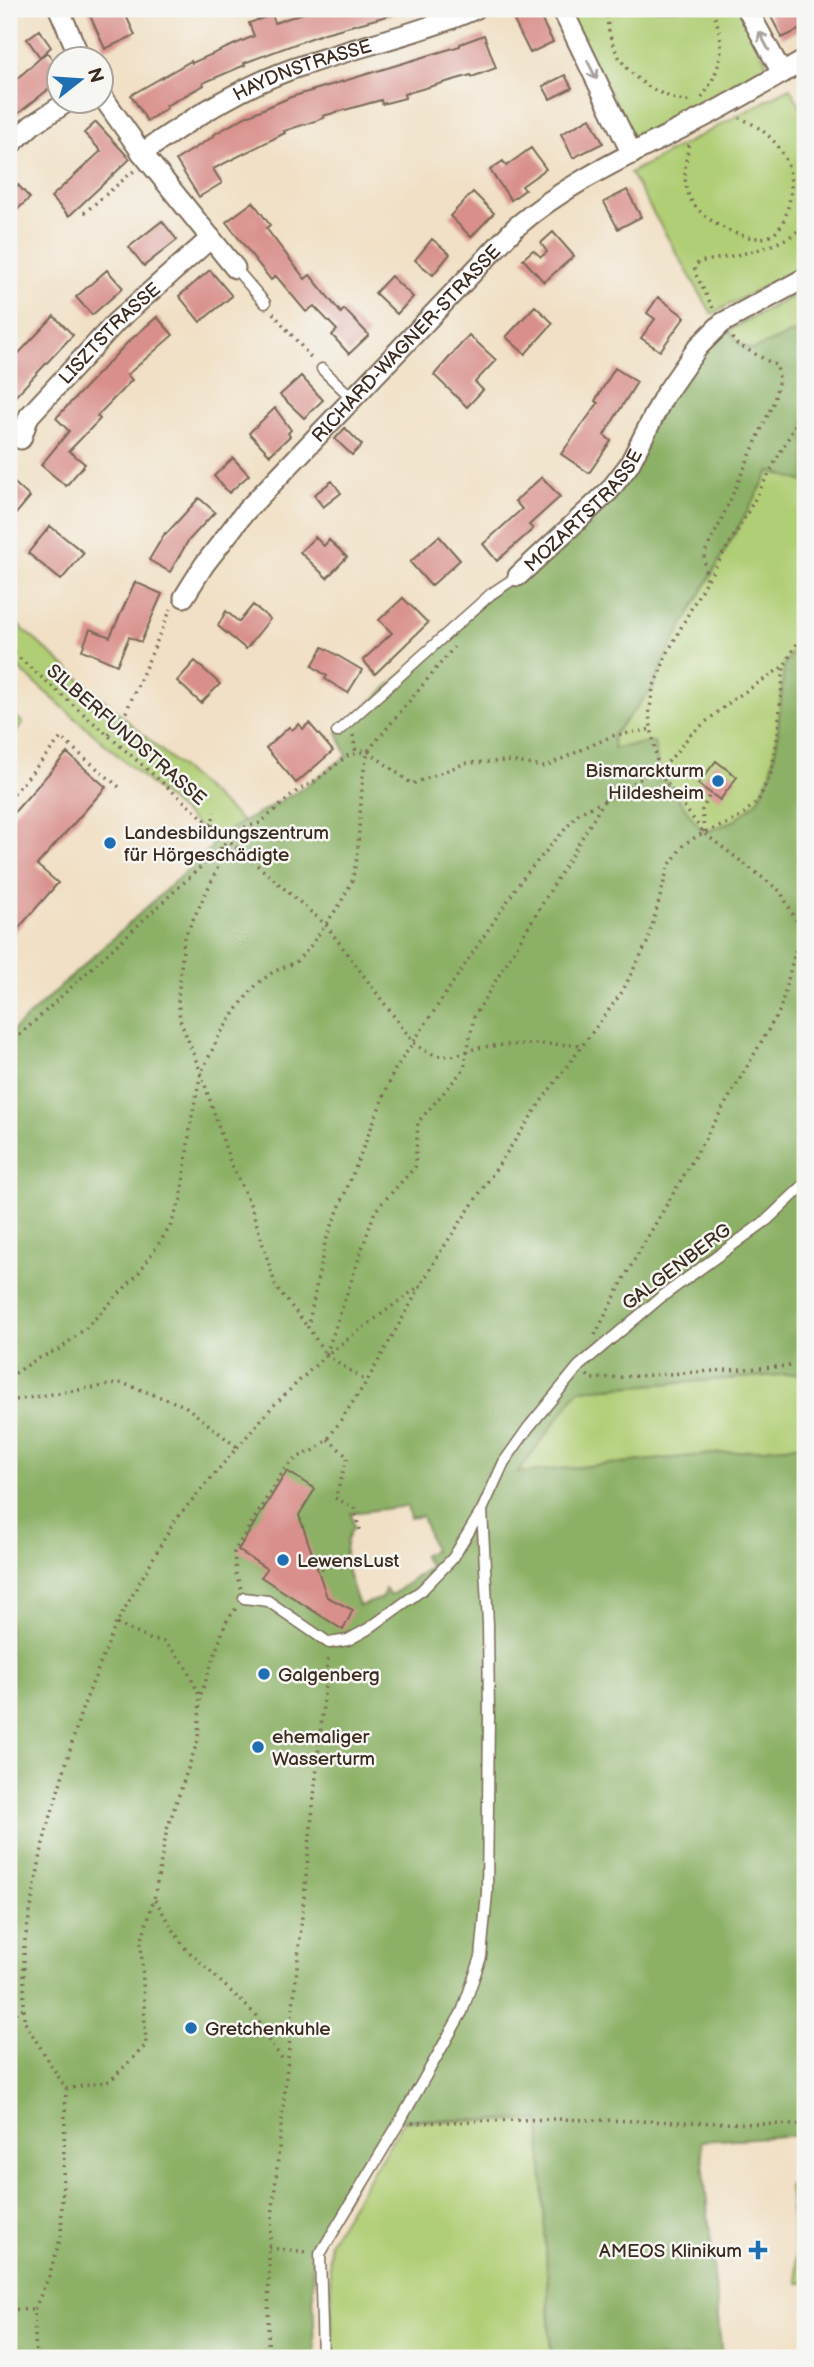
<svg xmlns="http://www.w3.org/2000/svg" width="814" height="2367" font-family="'Balsamiq Sans',sans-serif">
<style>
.green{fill:#b0ce75;stroke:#767c4a;stroke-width:2}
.forest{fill:#8cb166;stroke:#646e42;stroke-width:2;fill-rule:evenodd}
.building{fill:#d9908c}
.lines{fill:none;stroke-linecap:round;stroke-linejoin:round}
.lane-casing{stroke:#7b6a58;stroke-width:13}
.street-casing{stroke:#7b6a58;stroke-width:23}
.path{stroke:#7b6a58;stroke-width:3.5;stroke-dasharray:2 5;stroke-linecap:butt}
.lane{stroke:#fff;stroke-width:10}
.street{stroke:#fff;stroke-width:19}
.oneway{stroke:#a79f9a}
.poi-dot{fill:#1f6fb2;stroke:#f6f6f2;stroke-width:2.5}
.labels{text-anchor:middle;stroke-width:5;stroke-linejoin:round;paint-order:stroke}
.street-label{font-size:19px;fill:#3b2a1e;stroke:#f6f6f2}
.poi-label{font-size:19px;fill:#3b2a1e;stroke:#f6f6f2;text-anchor:start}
</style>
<rect width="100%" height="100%" fill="#f6f6f2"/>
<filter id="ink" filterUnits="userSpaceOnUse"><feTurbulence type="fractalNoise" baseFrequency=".0143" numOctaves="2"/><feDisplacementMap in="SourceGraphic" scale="14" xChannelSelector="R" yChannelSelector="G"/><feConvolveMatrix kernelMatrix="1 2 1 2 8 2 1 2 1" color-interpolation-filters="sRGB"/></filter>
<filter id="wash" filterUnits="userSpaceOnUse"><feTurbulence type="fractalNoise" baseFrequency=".00686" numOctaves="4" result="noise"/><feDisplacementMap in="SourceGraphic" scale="28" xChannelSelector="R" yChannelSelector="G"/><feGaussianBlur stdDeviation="1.57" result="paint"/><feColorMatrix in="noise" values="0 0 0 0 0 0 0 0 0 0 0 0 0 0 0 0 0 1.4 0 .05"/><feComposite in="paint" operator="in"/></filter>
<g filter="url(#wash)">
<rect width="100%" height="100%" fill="#f1e0c5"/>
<path class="green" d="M566,9H742L768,67L765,78L635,141Z
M790,88L805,114V265L712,314L630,173Z
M805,289V328L752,351L738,343L729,330Z
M770,471L805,482V630L784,666L777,740L771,773L758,801L736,820L704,833L659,773L613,748L612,736L653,688L669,650Z
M9,617L243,822L213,839L9,660Z
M9,711L23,723L9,741Z
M805,1373V1445L517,1474L579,1390Z
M404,2121H540L551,2358H333L329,2242Z
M805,2183V2283H798L789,2185Z"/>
<path class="forest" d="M805,289L729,330L738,343L752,350L805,328V482L770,471L669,650L653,688L612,736L614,748L654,742L659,773L704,833L736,820L758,801L771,773L777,740L784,666L805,630V1373L579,1390L517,1473L805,1445V2135L701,2141L722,2358H551L540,2121L394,2119L312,2252L315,2358H9V1034L211,848L213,839L298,791L347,756L337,732L609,491L698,347ZM407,1506L410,1518L422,1516L434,1551L423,1555V1557L431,1566L390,1596L385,1589L383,1598L359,1606C351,1580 335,1551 354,1527L351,1513Z"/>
<g id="blocks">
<path class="building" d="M87,9H123L135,35L105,49Z
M315,9H397L398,13L325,33L244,63L245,65L203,83L204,85L166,106L167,108L147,121L131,95L191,61L192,63L254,36L249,23L272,15L275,23Z
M536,9L553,42L530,53L514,21Z
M767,9H800L805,20V27L782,38Z
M39,30L51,47L40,57L27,39Z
M484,35L496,68L472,77L471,75L404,94L405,98L382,104L381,100L323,116L324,118L284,131L285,133L213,169L222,183L199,197L176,160L214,136L213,135L247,116L291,97L460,46V44Z
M47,52L60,69V80L9,121V86Z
M565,75L572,88L550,99L543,86Z
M590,118L603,143L573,158L561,134Z
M96,122L130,159L69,216L51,197L101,151L84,133Z
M531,148L546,169L522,186L525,190L511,200L490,170L503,161L506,166Z
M18,185L30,198L9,217V193Z
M627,190L641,217L618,229L604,202Z
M473,192L494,213L471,237L450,216Z
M253,202L270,225L266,228L305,279L310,275L341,313L344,309L369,335L349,354L332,335L337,330L314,306L306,312L276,276L271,280L226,222Z
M162,221L177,240L144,266L129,247Z
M553,232L574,256L544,282L523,259L533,250L541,257L547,252L541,243Z
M432,239L450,254L433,275L415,260Z
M107,270L123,288L92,315L76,297Z
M210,270L232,296L200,322L179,296Z
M391,276L413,297L397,314L375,293Z
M658,297L685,317L660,351L641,338L655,319L647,313Z
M535,306L553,323L525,354L506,337Z
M54,316L73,335L9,403V360L17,351L19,353Z
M157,317L173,335L127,375L132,380L97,416L100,419L69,451L85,464L66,486L41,465L69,431L56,418L128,342Z
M469,335L496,360L475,382L483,390L467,407L434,375Z
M615,368L637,382L604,435L611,441L589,473L561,454L598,403L595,401Z
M301,376L323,400L304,418L280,395Z
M275,408L291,430L288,433L290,436L270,455L249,433Z
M345,428L362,445L352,455L335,439Z
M233,458L249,475L229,493L214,476Z
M542,477L560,497L529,525L533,529L497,561L483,544L522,509L515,501Z
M9,478L30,497L9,522Z
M332,481L341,493L323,507L314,495Z
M199,498L215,512L188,541L170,572L149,560L165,533L166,534Z
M50,526L84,553L61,580L28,553Z
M439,536L460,560L431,586L410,562Z
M315,537L324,546L329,540L347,557L327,578L300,552Z
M135,582L162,594L141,642L129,637L117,665L82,650L90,629L110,637Z
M403,598L428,623L375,674L363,660L392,633L379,620Z
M253,605L270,619L246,649L218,626L226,611L239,622Z
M323,647L362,670L348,693L325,679L327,676L312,666Z
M195,661L220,684L201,703L177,681Z
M309,723L333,751L296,783L266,748L289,727L292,730L299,724L303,729Z
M67,753L106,787L37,865L58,883L9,939V873L17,864L9,857V818Z
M716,761L737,777L720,800L698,784Z
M287,1471L315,1489L299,1515L327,1597L353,1610L343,1630L261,1577L267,1569L238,1550Z"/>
</g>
</g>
<g filter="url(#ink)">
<use href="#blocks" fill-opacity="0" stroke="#7b6a58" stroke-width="2"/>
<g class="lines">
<g class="lane-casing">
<path id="lane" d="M235,268L265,303
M322,369L353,399
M337,732L491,594L518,576
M244,1598L268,1601L329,1643L348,1640L368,1629L422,1590L453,1558L482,1510L504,1462L528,1428L579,1366L660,1298L767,1220L805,1184
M323,2358L320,2254L399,2123L462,2012L481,1957L487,1893L489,1717L488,1624L482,1510"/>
</g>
<g class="street-casing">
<g id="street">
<path d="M59,9L81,60"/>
<path d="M562,9L632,154"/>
<path d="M747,9L782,73"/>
<path d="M102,96L142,153L235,268"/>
<path d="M9,146L32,125L67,102"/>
<path id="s1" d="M142,153C194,117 246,83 307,64C363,45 421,33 475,9"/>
<path id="s2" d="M21,439L29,416L116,322L211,238"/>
<path id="s3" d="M518,576L609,491L629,465L664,396L698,347L722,323L805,278"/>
<path id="s4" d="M184,597L204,565L245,512L516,227C568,182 631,154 692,123C731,104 768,81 805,60"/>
</g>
</g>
<path class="path" d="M607,9C606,46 626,78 661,93C672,98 681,102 693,101
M9,17L21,9
M702,98C722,67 728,43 711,9
M689,145C685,163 682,180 690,198C700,220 749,247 772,235C781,230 786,216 788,207C799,166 778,134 740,118
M84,213L135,170
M713,308L695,273V266L699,262C727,257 789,248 805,223
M273,313L313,360
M732,338L737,344L777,366L779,379L774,401L719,525L704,554L706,581L669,650L653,688L649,715L659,773L704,833L780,891L801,929
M708,579L743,521L805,407
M9,649L326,925L413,1042C421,1049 430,1055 442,1056C457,1058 470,1048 484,1047C517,1043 550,1044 583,1045
M109,735L126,712L171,609
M353,735L355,749L368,751L412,784L466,763L511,761L544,767L612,736L652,729
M659,773L691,734L734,699L784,666
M9,799L61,738L119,787
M604,801L579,813L522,879L394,1071L325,1243L308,1327L326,1355L375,1211L415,1167L418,1122L464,1069L474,1017L604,801L658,768
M212,826L214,812
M704,832L702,810L710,794
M222,847L217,870L184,938L178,998L180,1020L201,1073L229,1159L251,1206L276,1287L307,1326
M9,1045L222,847L235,830L260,823L297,791L318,779L347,756L368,751
M595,1335L628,1271L780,1010L805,913
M326,1355L366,1381
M587,1375L591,1379L805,1365
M9,1377L37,1359L60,1349L85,1329L138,1274L170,1227L181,1199L191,1121L201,1073L220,1034L243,1001L257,984L273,972L296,962L309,948L340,904L352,881L357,858L363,775L368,751L454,647
M9,1401L122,1383L185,1406L238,1448
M328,1439L348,1457L335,1498L354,1508L361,1533
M321,1569L353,1559
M241,1588L236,1574L234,1552L285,1468L298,1457L315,1450L328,1439L367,1381L437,1257L542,1100L622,992L648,941L668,867L684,844L699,835L736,820L758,801L771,773L777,740L784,666L805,630
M117,1624L152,1640L165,1642L184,1663L199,1695
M155,1900L184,1947L257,2016L268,2040L285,2062
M9,2016L24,2008
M66,2089L110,2081L146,2045L141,1942L154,1899L167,1829L198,1740L200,1697L226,1622L237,1607
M412,2123L555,2119L805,2125
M269,2248L308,2252
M9,2309L34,2310
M36,2358L34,2310L49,2276L61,2236L66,2089L24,2021V1945L43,1843L81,1712L116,1624L175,1520L272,1407L326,1355L421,1285
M268,2358L269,2248L328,1656"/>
<use href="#lane" class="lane"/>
<use href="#street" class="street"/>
</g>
<defs><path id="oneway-shaft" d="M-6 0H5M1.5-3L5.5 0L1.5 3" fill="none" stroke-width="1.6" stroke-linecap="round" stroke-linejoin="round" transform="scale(1.75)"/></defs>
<g class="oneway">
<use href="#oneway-shaft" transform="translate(764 41) rotate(-118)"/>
<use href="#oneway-shaft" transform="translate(592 70) rotate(64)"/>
</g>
</g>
<g class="poi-dot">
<circle cx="718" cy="781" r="7"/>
<circle cx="110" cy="843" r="7"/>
<circle cx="283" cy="1560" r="7"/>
<circle cx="264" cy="1674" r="7"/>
<circle cx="258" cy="1747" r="7"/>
<circle cx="191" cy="2028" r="7"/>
<path d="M754.5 2239.5h7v7h7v7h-7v7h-7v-7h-7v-7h7z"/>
</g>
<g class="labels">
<g class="street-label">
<text dy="7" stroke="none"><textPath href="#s1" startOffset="182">HAYDNSTRASSE</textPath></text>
<text dy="7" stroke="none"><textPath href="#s2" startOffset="140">LISZTSTRASSE</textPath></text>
<text dy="7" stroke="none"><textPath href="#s4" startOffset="338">RICHARD-WAGNER-STRASSE</textPath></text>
<text dy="7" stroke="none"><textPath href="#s3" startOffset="93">MOZARTSTRASSE</textPath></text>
<text transform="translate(127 734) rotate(41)" y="7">SILBERFUNDSTRASSE</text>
<text transform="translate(676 1266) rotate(-37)" y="7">GALGENBERG</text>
</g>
<g class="poi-label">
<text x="704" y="777" text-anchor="end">Bismarckturm<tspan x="704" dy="22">Hildesheim</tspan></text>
<text x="124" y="839">Landesbildungszentrum<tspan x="124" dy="22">für Hörgeschädigte</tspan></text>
<text x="297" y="1567">LewensLust</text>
<text x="278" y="1681">Galgenberg</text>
<text x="272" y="1743">ehemaliger<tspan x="272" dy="22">Wasserturm</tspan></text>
<text x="205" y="2035">Gretchenkuhle</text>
<text x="742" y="2257" text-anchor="end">AMEOS Klinikum</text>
</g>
</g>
<rect width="814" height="2367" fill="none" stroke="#f6f6f2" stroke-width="35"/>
<g transform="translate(80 80) rotate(73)"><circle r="33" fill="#f6f6f2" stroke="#aba49d" stroke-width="2"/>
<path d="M0-5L12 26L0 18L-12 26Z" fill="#1f6fb2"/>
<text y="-10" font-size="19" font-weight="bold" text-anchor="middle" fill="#3b2a1e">N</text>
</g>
</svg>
